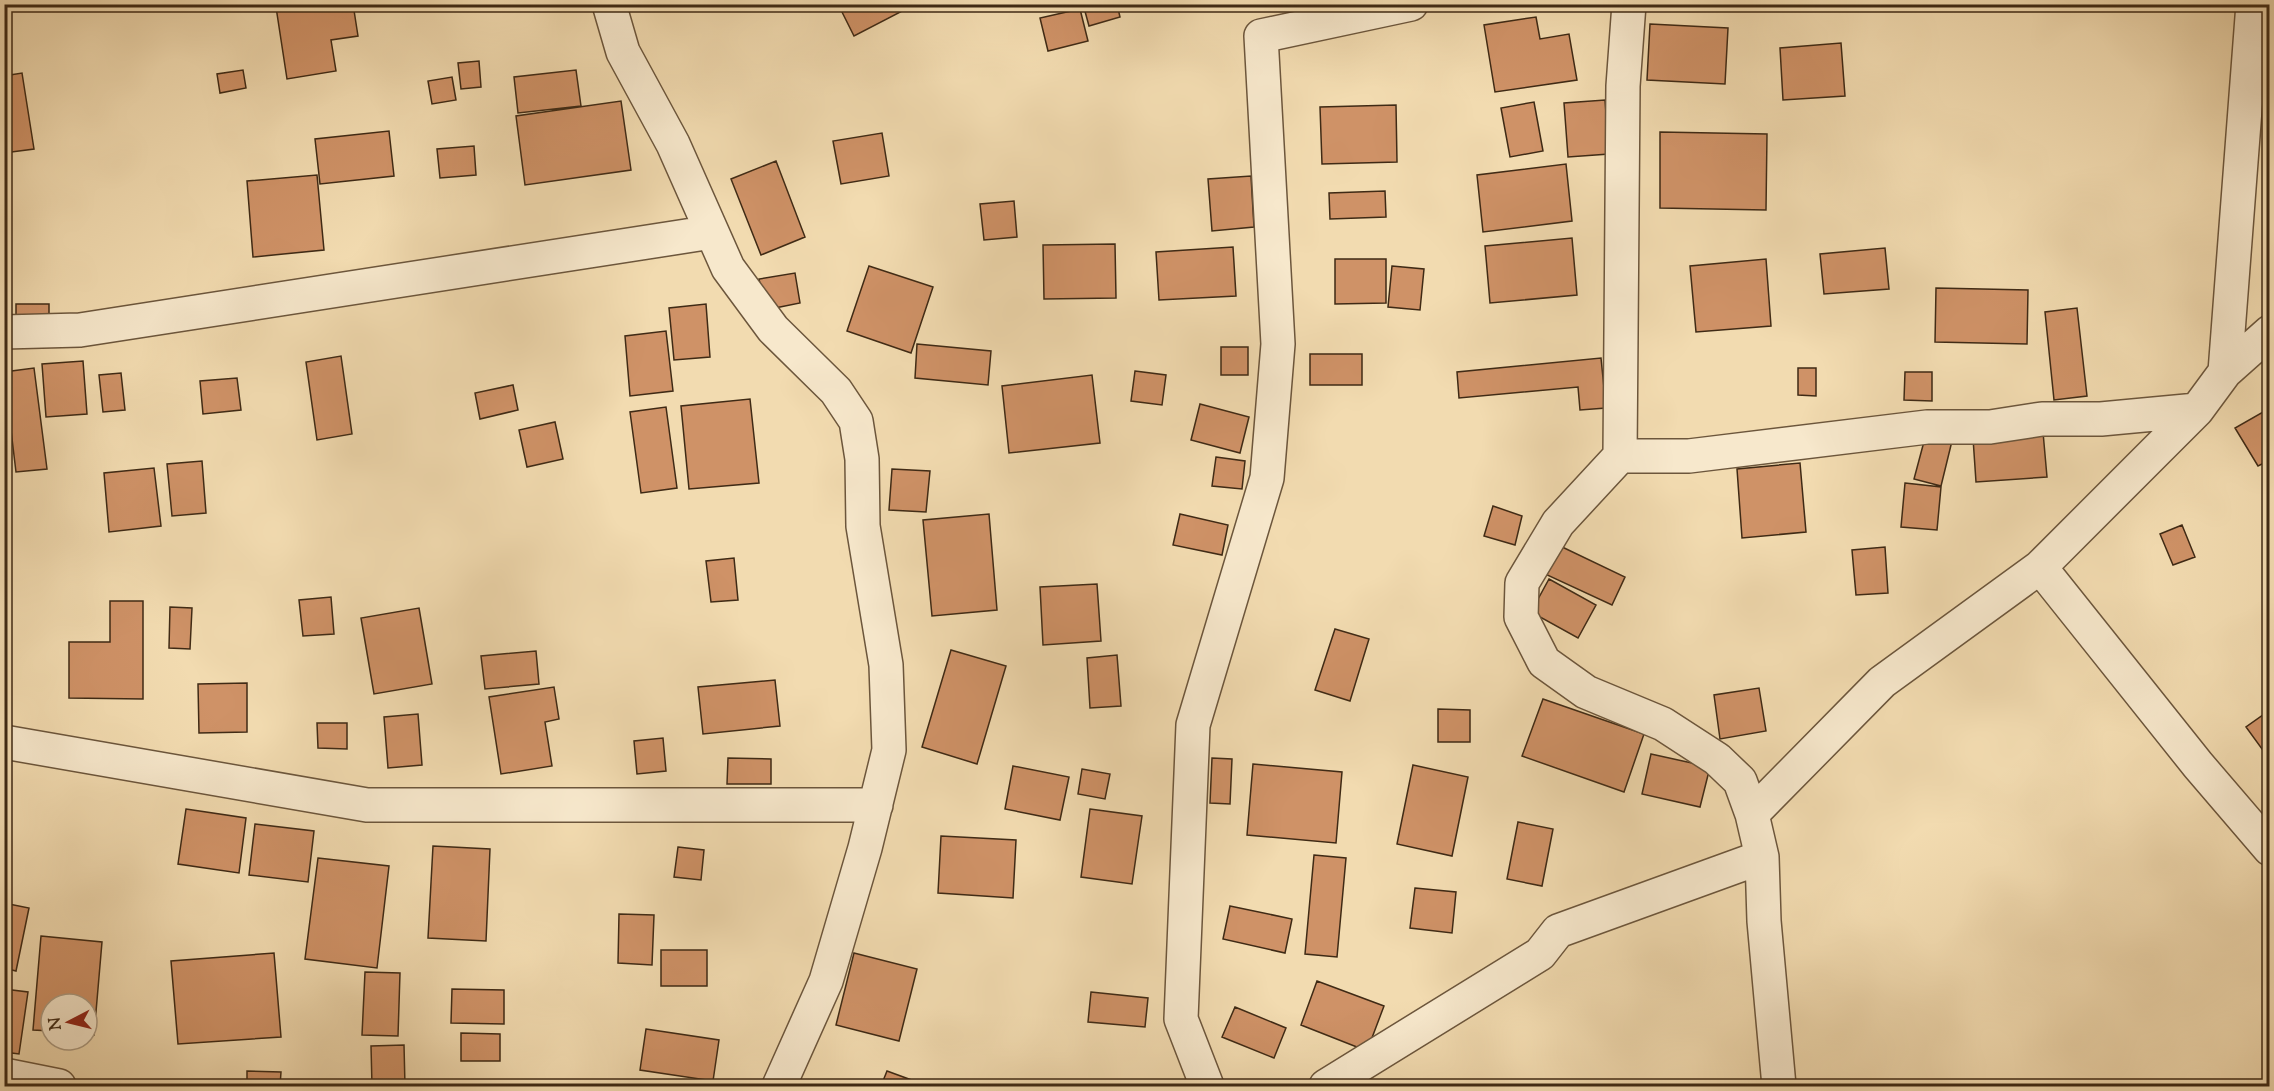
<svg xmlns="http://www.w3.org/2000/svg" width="2274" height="1091" font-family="'Sorts Mill Goudy',serif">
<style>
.building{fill:#cf9267;stroke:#3f2a15;stroke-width:1.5}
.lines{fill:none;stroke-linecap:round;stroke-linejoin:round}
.minor-casing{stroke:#6c563c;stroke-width:36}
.minor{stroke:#f7e8cc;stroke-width:33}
</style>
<rect width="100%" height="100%" fill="#f2dbb0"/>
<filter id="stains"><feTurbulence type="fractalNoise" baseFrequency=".00333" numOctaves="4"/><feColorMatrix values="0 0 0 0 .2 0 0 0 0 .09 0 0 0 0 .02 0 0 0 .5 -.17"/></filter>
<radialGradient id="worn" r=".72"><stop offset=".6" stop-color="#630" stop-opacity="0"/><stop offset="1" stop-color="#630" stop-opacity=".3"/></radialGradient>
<path class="building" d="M289,4H353L358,36L331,40L336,71L287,79L276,7Z
M838,4H911L912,6L854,36Z
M940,4H981L941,11Z
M1083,4H1117L1120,17L1089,26Z
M1080,9L1088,41L1048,51L1040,18Z
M1536,17L1540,39L1569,34L1577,80L1495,92L1484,25Z
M1650,24L1728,28L1725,84L1647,80Z
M1841,43L1845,96L1783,100L1780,48Z
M479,61L481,87L461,89L458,63Z
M243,70L246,88L220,93L217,74Z
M576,70L581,106L518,113L514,77Z
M22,73L34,149L4,153V76Z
M452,77L456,100L432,104L428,81Z
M1605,100L1609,154L1568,157L1564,103Z
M621,101L631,170L525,185L516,116Z
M1534,102L1543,151L1510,157L1501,108Z
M1396,105L1397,162L1322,164L1320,107Z
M389,131L394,176L320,184L315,139Z
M1660,132L1767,134L1766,210L1660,208Z
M882,133L889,176L841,184L833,141Z
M474,146L476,175L440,178L437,149Z
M776,161L805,237L761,255L731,179Z
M1566,164L1572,221L1483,232L1477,175Z
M317,175L324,250L253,257L247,181Z
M1251,176L1254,227L1212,231L1208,179Z
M1385,191L1386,217L1330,219L1329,193Z
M1014,201L1017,237L984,240L980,204Z
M1572,238L1577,295L1490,303L1485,246Z
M1115,244L1116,298L1044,299L1043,245Z
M1233,247L1236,296L1159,300L1156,252Z
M1885,248L1889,289L1824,294L1820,254Z
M1335,259H1386V303L1335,304Z
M1766,259L1771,326L1696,332L1690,266Z
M869,266L933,287L911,353L847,331Z
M1392,266L1424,269L1420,310L1388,307Z
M795,273L800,303L765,310L759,279Z
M1936,288L2028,290L2027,344L1935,342Z
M16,304H49V323H16Z
M706,304L710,357L674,360L669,308Z
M2077,308L2087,396L2054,400L2045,312Z
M666,331L673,391L630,396L625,336Z
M917,344L991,351L988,385L915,378Z
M1221,347H1248V375H1221Z
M1310,354H1362V385H1310Z
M341,356L352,434L317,440L306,362Z
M1601,358L1606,408L1580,410L1578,387L1459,398L1457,372Z
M83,361L87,414L46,417L42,364Z
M34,368L47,469L16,472L4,372Z
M1798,368H1816V396L1798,395Z
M1135,371L1166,375L1162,405L1131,401Z
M1905,372H1932V401L1904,400Z
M121,373L125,410L103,412L99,375Z
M1092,375L1100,443L1009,453L1002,386Z
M237,378L241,410L203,414L200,381Z
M513,385L518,410L480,419L475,393Z
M750,399L759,483L689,489L681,406Z
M1200,404L1249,417L1240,453L1191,440Z
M666,407L677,488L641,493L630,412Z
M2270,408V460L2258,466L2235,428Z
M555,422L563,459L527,467L519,430Z
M4,431H6L11,471L4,472Z
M2043,432L2047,477L1976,482L1973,438Z
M1926,434L1952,441L1941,486L1914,479Z
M1216,457L1245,461L1242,489L1212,486Z
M202,461L206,513L172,516L167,464Z
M1800,463L1806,532L1742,538L1737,469Z
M154,468L161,526L109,532L104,473Z
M892,469L930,471L926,512L889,510Z
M1905,483L1941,487L1937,530L1901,527Z
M1493,506L1522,516L1515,545L1484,536Z
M989,514L997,610L932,616L923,520Z
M1180,514L1228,525L1222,555L1173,545Z
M2182,525L2195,557L2173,565L2160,534Z
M1558,545L1625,577L1612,605L1545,574Z
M1885,547L1888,593L1856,595L1852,550Z
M734,558L738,600L711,602L706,561Z
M1549,579L1596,605L1578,638L1531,612Z
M1097,584L1101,641L1043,645L1040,587Z
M331,597L334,634L303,636L299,600Z
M110,601H143V699L69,698V642H110Z
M170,607L192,608L190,649L169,648Z
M419,608L432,684L374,694L361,618Z
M1335,629L1369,639L1350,701L1315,690Z
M951,650L1006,666L977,764L922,747Z
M536,651L539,684L485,689L481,656Z
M1117,655L1121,706L1090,708L1087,658Z
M775,680L780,726L703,734L698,687Z
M247,683V732L199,733L198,684Z
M554,687L559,719L545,722L552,766L501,774L489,697Z
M1759,688L1766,731L1720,739L1714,695Z
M1543,699L1644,734L1624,792L1522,756Z
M1438,709L1470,710V742H1438Z
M2270,710V760L2246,727Z
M418,714L422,765L388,768L384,717Z
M317,723H347V749L318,748Z
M663,738L666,771L637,774L634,741Z
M1651,754L1710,767L1700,807L1642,794Z
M728,758L771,759V784H727Z
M1212,758L1232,759L1230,804L1210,803Z
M1253,764L1342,772L1336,843L1247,835Z
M1413,765L1468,777L1452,856L1397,844Z
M1013,766L1069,777L1060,820L1005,809Z
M1082,769L1110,774L1105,799L1078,794Z
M186,809L246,818L239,873L178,864Z
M1090,809L1142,816L1132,884L1081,877Z
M1518,822L1553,829L1542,886L1507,879Z
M255,824L314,831L308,882L249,875Z
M941,836L1016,840L1013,898L938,893Z
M433,846L490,849L486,941L428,938Z
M678,847L704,850L701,880L674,877Z
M1314,855L1346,858L1337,957L1305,954Z
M318,858L389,866L377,968L305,959Z
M1415,888L1456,892L1452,933L1410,928Z
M4,903L29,908L16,971L4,968Z
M1230,906L1292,919L1285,953L1223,939Z
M619,914L654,915L652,965L618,963Z
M41,936L102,942L94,1035H87V1004H51V1031L33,1030Z
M661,950H707V986H661Z
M274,953L281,1037L178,1044L171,961Z
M854,953L917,969L899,1041L836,1025Z
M365,972L400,973L398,1036L362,1035Z
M1317,981L1384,1006L1367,1051L1301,1025Z
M4,989L28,992L19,1054L4,1052Z
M452,989L504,990V1024L451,1023Z
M1091,992L1148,998L1145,1027L1088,1022Z
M1235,1007L1286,1028L1274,1058L1222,1037Z
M646,1029L719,1040L713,1081L640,1070Z
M461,1033L500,1034V1061H461Z
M404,1045L405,1086H372L371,1046Z
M247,1071L281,1072L280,1086H247Z
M887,1071L917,1082L915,1086H881Z"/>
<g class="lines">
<g class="minor-casing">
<path id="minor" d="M609,4L623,52L673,144L728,268L773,329L836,391L856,421L862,459L863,526L886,665L889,750L865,848L826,981L779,1086
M1629,4L1623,86L1620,456L1558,523L1522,583L1521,617L1544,662L1586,692L1663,724L1717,759L1740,781L1752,814L1762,857L1764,921L1779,1086
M4,332L80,330L712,232
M2225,372L2253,4
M1620,456H1689L1927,427H1990L2042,419H2101L2197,410
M2040,567L2198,765L2270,849
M4,742L367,805H876
M1752,814L1882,682L2040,567L2197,410L2225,372L2270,332
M4,1075L59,1086
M1207,1086L1181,1019L1193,725L1267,478L1278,344L1261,36L1411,4
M1326,1086L1540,954L1558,931L1762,857"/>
</g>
<use href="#minor" class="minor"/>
</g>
<rect width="2274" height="1091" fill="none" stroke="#f2dbb0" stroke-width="24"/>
<rect x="6" y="6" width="2262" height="1079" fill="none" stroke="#3f2a15" stroke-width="3"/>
<rect x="12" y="12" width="2250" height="1067" fill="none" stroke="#3f2a15" stroke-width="1.5"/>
<g transform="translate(69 1022) rotate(263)"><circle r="28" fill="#f7e8cc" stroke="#ad9c83" stroke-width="1.5"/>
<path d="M0-4.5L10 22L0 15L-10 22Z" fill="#8f2418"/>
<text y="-9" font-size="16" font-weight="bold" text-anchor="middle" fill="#3f2a15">N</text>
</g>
<rect width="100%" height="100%" filter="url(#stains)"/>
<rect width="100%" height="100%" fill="url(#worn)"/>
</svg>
